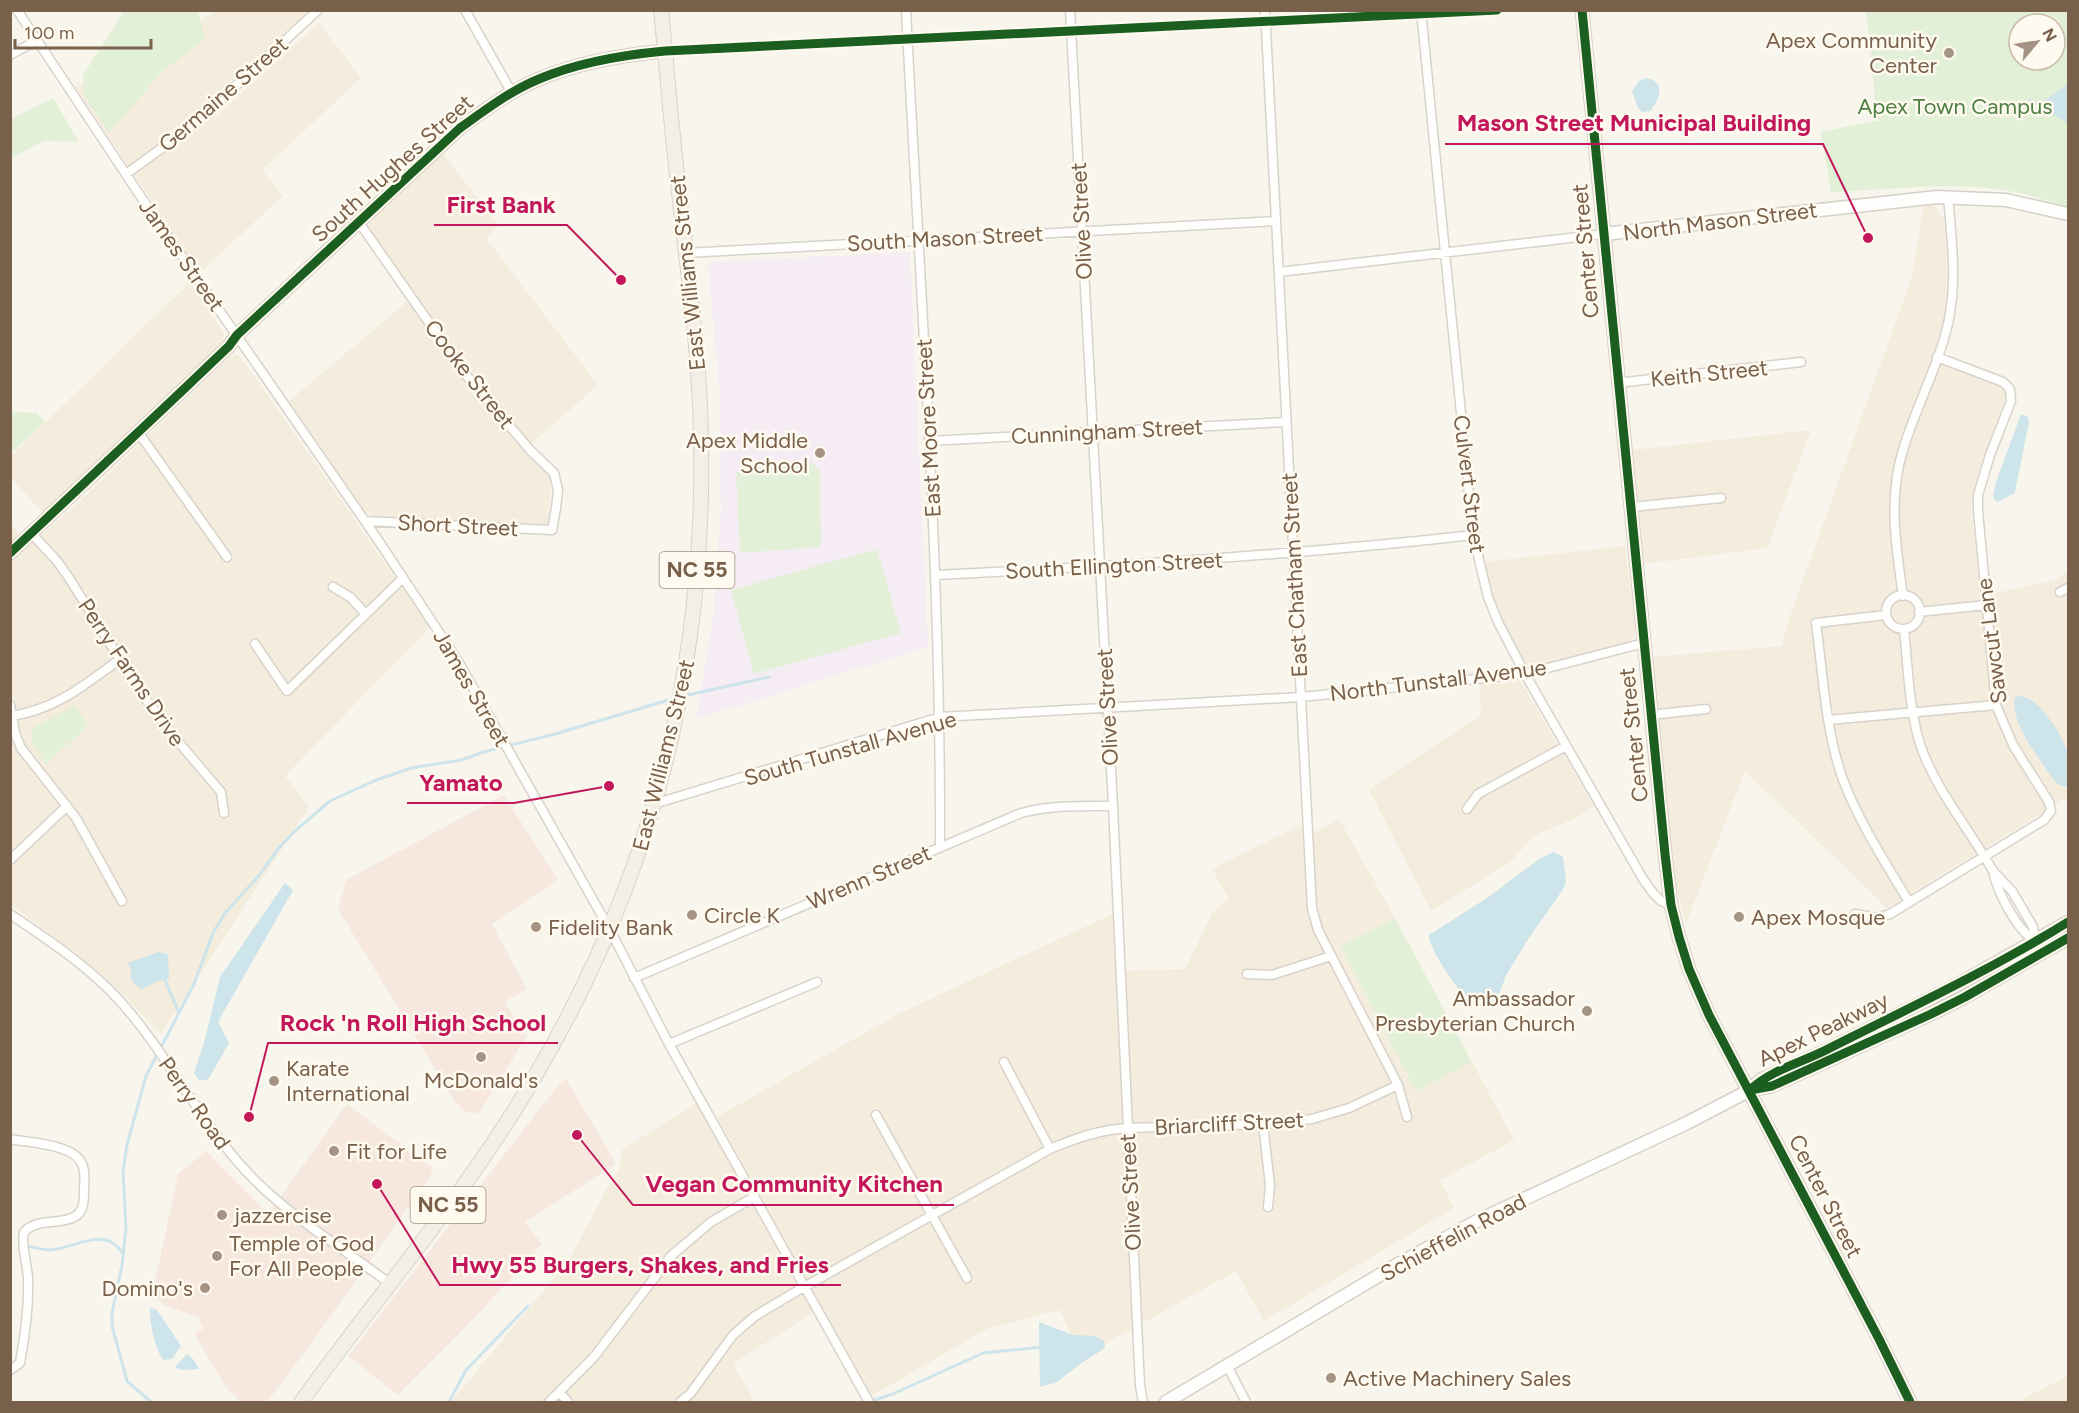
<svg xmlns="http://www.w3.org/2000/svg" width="2079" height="1413" font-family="Figtree,sans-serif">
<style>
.residential{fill:#f4ecdd}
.commercial{fill:#f6e8de}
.education{fill:#f6ecf4}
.green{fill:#e3f0d8;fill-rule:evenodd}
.water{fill:#cde4ea}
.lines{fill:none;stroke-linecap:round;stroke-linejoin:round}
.stream{stroke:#cde4ea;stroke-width:3}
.street-casing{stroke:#d8d2cb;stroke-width:11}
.secondary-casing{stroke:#d6d1c8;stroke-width:15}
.primary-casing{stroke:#dad2ca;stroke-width:16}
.street{stroke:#fefefc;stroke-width:8}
.secondary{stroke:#fefefc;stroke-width:12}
.primary{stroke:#f3efe6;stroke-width:14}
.cycleway-casing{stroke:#fffaef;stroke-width:13}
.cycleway{stroke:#1b5e20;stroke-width:9}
.poi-dot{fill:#a59484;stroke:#fffaef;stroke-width:2}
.labels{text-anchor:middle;stroke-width:5;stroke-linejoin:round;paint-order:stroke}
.shield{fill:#fffaef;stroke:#a18e7c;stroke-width:1.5}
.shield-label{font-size:21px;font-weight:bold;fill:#79604b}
.poi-label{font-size:22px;fill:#79604b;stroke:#fffaef;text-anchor:start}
.street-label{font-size:22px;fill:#79604b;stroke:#fffaef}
.park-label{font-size:22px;fill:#4e7f42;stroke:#fffaef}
.leader{fill:none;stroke:#c2185b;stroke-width:2}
.callout-dot{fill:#c2185b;stroke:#fffaef;stroke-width:2}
.callout-label{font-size:24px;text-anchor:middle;font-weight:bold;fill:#c2185b;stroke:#fffaef;stroke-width:5;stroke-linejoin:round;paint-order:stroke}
</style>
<rect width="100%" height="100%" fill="#f8f5ed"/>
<path class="residential" d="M219,10L309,11L207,102L216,116L319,23L361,78L262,170L283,196L200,272L75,87Z
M440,150L499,226L486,238L598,385L524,450L545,470L551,479L548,525L377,517L365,512L289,401L407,302L359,228Z
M1924,203L1935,205L1944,220L1946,244L1947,278L1944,318L1932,361L1995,385L2002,388L2006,395L1976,485L1971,510L1981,594L1996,593L2053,581L2068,572V797L1887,908L1745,771L1686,923L1676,888L1671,853L1651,657L1782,646L1788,622L1912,277Z
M190,282L224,333L223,342L43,513L11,478V456Z
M237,355L242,359L430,627L285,776L309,807L161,1034L114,986L80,956L11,905L10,522L28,547L79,502L229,357Z
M1811,430L1767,548L1643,564L1633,450Z
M1625,546L1636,631L1632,640L1527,668L1506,628L1494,599L1484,562Z
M1521,682L1594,806L1576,818L1535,835L1510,862L1431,911L1369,789L1481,715L1480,685Z
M1339,819L1395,918L1340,946L1414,1088L1417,1091L1472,1062L1514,1140L1440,1180L1454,1208L1264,1321L1236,1271L1083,1356L1059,1310L987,1329L871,1396L717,1117L900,1013L1113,914L1115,971L1185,969L1213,912L1229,899L1212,869L1299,826L1311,834Z
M696,1103L813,1312L733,1364L755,1402H451L569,1260L605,1192L620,1168L622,1150Z
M2068,1376V1402H2017Z"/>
<path class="commercial" d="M504,795L558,880L492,924L527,989L504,1002L527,1036L479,1113L466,1112L455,1102L338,909L346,880Z
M566,1078L616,1164L525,1222L542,1244L468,1325L398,1395L348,1356L559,1084Z
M347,1104L431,1167L432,1174L310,1345L267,1402H241L227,1389L194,1333L203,1329L199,1318L162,1304L153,1292L178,1174L206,1151L268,1214Z"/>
<path class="education" d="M910,252L928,647L696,719L714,611L721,509L720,397L708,262Z"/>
<path class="green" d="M125,10L198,11L205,39L163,71L109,133L88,102L84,92L83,75Z
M1866,11H2068V208C2045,200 2022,192 1997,189C1943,182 1886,190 1831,192L1821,132L1877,120ZM2019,24H2055V60H2019Z
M53,98L79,142L44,141L11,158V119Z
M11,412L37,413L45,423L11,453Z
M812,463L820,472L821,547L740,553L736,472Z
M877,549L901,633L754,674L731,590Z
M74,706L88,725L46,765L32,741V732L36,726Z
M1395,918L1472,1062L1416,1091L1340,946Z"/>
<path class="water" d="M1646,78C1666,81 1660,100 1650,111L1642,112L1638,108L1632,91L1639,81Z
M2068,84V123L2042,108L2027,103L2029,99L2042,102Z
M2021,414L2028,417L2029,422L2016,487L2015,493L1997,502L1993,498L1995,485Z
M2018,696C2038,695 2064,737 2068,754C2070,764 2069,777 2068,787L2059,785L2053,779C2038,756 2013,728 2014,699Z
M1553,852L1563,857L1566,880L1564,888C1544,916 1523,945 1506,976C1502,985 1500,998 1490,1003C1472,1011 1463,995 1454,983C1447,973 1428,946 1429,935L1487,898L1539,859Z
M285,883L293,890L218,1022L229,1043L209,1078L206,1080H199L194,1073L205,1039L220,977Z
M158,952L168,954L169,979L158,981L142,989C122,977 137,976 128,963Z
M150,1308L157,1310L181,1346L172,1359L163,1360C154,1346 150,1324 150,1308Z
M1039,1322L1073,1335L1095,1336L1104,1341L1105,1348L1080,1364L1057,1382L1040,1387Z
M187,1354L194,1360L199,1369L181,1370L175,1367Z"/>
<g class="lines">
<path class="stream" d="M688,695L769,677
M164,978L179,1013
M26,1246C34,1247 43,1250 50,1250C74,1249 104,1225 122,1252
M871,1401L893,1394L983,1353L1043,1347
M151,1402L127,1381L112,1326V1313L122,1265L126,1228L123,1172L127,1145L146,1076L194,984L213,933L225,913L257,878L279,848L295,831L330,801L374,781L411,768L461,760L487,751L555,734L672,699
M449,1402L466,1370L528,1306"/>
<g class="street-casing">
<path id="street" d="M17,10L139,194L378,540L458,661L610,930L669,1044L869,1402
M465,10L512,93
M906,10C920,289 941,567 940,846
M1070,10L1113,806L1140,1386L1143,1402
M1265,10L1312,908L1318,930L1398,1085L1407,1117
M1421,10L1469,494L1479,560L1488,597L1498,622L1525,674L1643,879L1653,893L1661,901L1671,905
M665,51L1497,10
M10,55L36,41
M126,174L191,127L318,10
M358,221L465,374L531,451L554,473L558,490L556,508L552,530L365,521
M686,253L1276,221
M1279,272L1604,234
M1617,383L1801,362
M138,432L227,557
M929,441L1286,422
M1632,507L1721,498
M32,534L57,561L69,578L141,693L181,745L221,792L224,813
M935,575C1115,566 1295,555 1474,535
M333,587L350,597L365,613
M2060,592L2068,588
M1886 612a17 17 0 1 1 34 0a17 17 0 1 1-34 0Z
M1903,596C1896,547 1888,498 1903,450C1916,405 1946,352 1951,306C1956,270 1951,233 1948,196
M1919,612L1986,605
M1886,615L1816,623C1823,674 1825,727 1842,777C1858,821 1885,862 1909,902
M1904,629C1908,667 1909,711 1921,747C1937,792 1970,830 1993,871C1997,892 2017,930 2035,941
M255,644L287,691L403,578
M10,705L15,733L21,748L76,818L122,901
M1650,715L1706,709
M10,716C54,711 86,684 120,659
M1828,720L1996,705
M654,804L940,717L1301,697L1525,674L1644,643
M1467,809L1478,794L1566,746
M10,860L67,806
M1993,871L2012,891L2033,927L2036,942
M10,914C48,940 87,965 118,999C166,1051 197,1118 246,1171C284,1213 343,1248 389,1283
M1855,914L1877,918L1890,914L2044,820L2051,811L2049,802L2013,745L1996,705L1978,511V495L1990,455L2011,401L2010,389L2003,382L1937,357
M1247,974L1272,975L1331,956
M634,978L1021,813C1051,805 1081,806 1113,806
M669,1044L817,982
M1004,1062L1050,1149
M876,1115L967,1278
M1263,1124L1270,1185L1268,1207
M10,1139C30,1143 74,1144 82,1164C86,1172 84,1182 84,1191C84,1201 84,1210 76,1216C60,1226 38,1217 24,1232C21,1246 27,1263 28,1278C29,1306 25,1336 20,1363L10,1370
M1228,1367L1246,1402
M560,1393L568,1402
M549,1402L594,1357L671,1256L711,1222L754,1197
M680,1402L690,1394L733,1335L755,1316L797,1291L1050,1149C1076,1138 1099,1130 1127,1128L1263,1124L1312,1119L1349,1108L1398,1085"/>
</g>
<g class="secondary-casing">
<path id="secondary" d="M1582,10L1665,854L1671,905L1679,937L1689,969L1709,1015L1879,1339L1910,1402
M1604,234L1937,197L2006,200L2068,214
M10,553L184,389L229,346L237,335L460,128C485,110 510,91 539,79C579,62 622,55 665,51
M1750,1090L1772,1086L1929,1015L1965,997L2068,938
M1166,1402L1393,1267L1477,1221L1687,1123L1750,1090L1762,1079L1823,1052L1957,985L2068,922"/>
</g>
<g class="primary-casing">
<path id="primary" d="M301,1402C378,1295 467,1193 534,1078C651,879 706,670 701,438C700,353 687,268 678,183C671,126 667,68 661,10"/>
</g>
<use href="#street" class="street"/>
<use href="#secondary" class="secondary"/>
<use href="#primary" class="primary"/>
<g class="cycleway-casing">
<path id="cycleway" d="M1582,10L1665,854L1671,905L1679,937L1689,969L1709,1015L1879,1339L1910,1402
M10,553L184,389L229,346L237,335L460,128C485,110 510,91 539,79C579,62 622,55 665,51L1497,10
M1750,1090C1771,1070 1800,1063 1826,1050C1907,1009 1991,970 2068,922
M1750,1090L1772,1086L1929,1015L1965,997L2068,938"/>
</g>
<use href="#cycleway" class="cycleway"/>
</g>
<g class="poi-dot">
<circle cx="1949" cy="53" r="6"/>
<circle cx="820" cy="453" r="6"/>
<circle cx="692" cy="915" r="6"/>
<circle cx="1739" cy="917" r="6"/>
<circle cx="536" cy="927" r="6"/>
<circle cx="1587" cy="1011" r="6"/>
<circle cx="481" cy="1057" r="6"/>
<circle cx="274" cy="1081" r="6"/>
<circle cx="334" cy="1151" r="6"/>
<circle cx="222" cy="1215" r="6"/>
<circle cx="217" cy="1256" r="6"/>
<circle cx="205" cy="1288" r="6"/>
<circle cx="1331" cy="1378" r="6"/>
</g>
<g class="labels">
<g class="shield">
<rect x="659.5" y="552" width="75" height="36" rx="4.5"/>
<rect x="410.5" y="1187" width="75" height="36" rx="4.5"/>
</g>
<g class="shield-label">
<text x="697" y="577">NC 55</text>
<text x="448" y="1212">NC 55</text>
</g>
<g class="poi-label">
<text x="1937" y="48" text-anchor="end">Apex Community<tspan x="1937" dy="25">Center</tspan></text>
<text x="808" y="448" text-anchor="end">Apex Middle<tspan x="808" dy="25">School</tspan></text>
<text x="704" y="923">Circle K</text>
<text x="1751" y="925">Apex Mosque</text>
<text x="548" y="935">Fidelity Bank</text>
<text x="1575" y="1006" text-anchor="end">Ambassador<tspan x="1575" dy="25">Presbyterian Church</tspan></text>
<text x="286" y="1076">Karate<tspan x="286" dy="25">International</tspan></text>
<text x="481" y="1088" text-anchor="middle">McDonald's</text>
<text x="346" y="1159">Fit for Life</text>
<text x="234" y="1223">jazzercise</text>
<text x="229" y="1251">Temple of God<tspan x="229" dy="25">For All People</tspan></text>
<text x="193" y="1296" text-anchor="end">Domino's</text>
<text x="1343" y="1386">Active Machinery Sales</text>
</g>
<g class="street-label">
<text transform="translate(223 94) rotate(-41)" y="8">Germaine Street</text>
<text transform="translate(392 168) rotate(-42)" y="8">South Hughes Street</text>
<text transform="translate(1081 221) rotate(-93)" y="8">Olive Street</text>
<text transform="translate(1720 221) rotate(-7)" y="8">North Mason Street</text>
<text transform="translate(945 238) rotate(-3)" y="8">South Mason Street</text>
<text transform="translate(1585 251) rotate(-95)" y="8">Center Street</text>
<text transform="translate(182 255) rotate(55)" y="8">James Street</text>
<text transform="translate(687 273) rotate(-96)" y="8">East Williams Street</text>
<text transform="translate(1709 373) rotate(-6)" y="8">Keith Street</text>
<text transform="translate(470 374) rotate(52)" y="8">Cooke Street</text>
<text transform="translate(928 428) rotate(-93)" y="8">East Moore Street</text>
<text transform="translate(1107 431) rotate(-3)" y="8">Cunningham Street</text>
<text transform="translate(1470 484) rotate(83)" y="8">Culvert Street</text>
<text transform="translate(458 525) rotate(3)" y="8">Short Street</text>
<text transform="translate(1114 565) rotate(-3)" y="8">South Ellington Street</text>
<text transform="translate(1294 575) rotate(-93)" y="8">East Chatham Street</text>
<text transform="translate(1991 641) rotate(-97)" y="8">Sawcut Lane</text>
<text transform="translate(132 672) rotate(56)" y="8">Perry Farms Drive</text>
<text transform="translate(1438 680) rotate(-7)" y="8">North Tunstall Avenue</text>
<text transform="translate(472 688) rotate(60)" y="8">James Street</text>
<text transform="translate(1107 707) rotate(-93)" y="8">Olive Street</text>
<text transform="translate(1633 735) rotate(-96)" y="8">Center Street</text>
<text transform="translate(850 748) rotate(-16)" y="8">South Tunstall Avenue</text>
<text transform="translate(663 755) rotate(-76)" y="8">East Williams Street</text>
<text transform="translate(869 877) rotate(-23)" y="8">Wrenn Street</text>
<text transform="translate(1823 1029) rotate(-26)" y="8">Apex Peakway</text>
<text transform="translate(195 1103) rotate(55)" y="8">Perry Road</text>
<text transform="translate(1229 1123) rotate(-3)" y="8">Briarcliff Street</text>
<text transform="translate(1130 1192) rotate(-93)" y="8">Olive Street</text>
<text transform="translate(1826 1196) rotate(63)" y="8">Center Street</text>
<text transform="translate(1453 1237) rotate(-28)" y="8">Schieffelin Road</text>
</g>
<g class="park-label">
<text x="1955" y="114">Apex Town Campus</text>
</g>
</g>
<path class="leader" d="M1868 238L1823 144H1445M621 280L567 225H434M609 786L514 803H407M249 1117L268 1043H558M577 1135L633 1205H954M377 1184L440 1285H841"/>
<g class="callout-dot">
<circle cx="1868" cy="238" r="6"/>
<circle cx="621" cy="280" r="6"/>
<circle cx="609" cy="786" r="6"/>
<circle cx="249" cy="1117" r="6"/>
<circle cx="577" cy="1135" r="6"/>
<circle cx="377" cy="1184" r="6"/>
</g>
<g class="callout-label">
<text x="1634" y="131">Mason Street Municipal Building</text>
<text x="501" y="213">First Bank</text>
<text x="461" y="791">Yamato</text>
<text x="413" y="1031">Rock 'n Roll High School</text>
<text x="794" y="1192">Vegan Community Kitchen</text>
<text x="640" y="1273">Hwy 55 Burgers, Shakes, and Fries</text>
</g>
<rect width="2079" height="1413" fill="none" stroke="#79604b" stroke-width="24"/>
<g transform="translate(2037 42) rotate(61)"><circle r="28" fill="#fffaef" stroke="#c9bcad" stroke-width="1.5"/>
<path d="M0-4.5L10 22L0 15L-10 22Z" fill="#a59484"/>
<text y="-9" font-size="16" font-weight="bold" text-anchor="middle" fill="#79604b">N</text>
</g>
<path d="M15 39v9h136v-9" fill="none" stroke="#79604b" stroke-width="3"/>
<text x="24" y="39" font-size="18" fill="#79604b" stroke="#fffaef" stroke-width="4.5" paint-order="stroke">100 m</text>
</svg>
